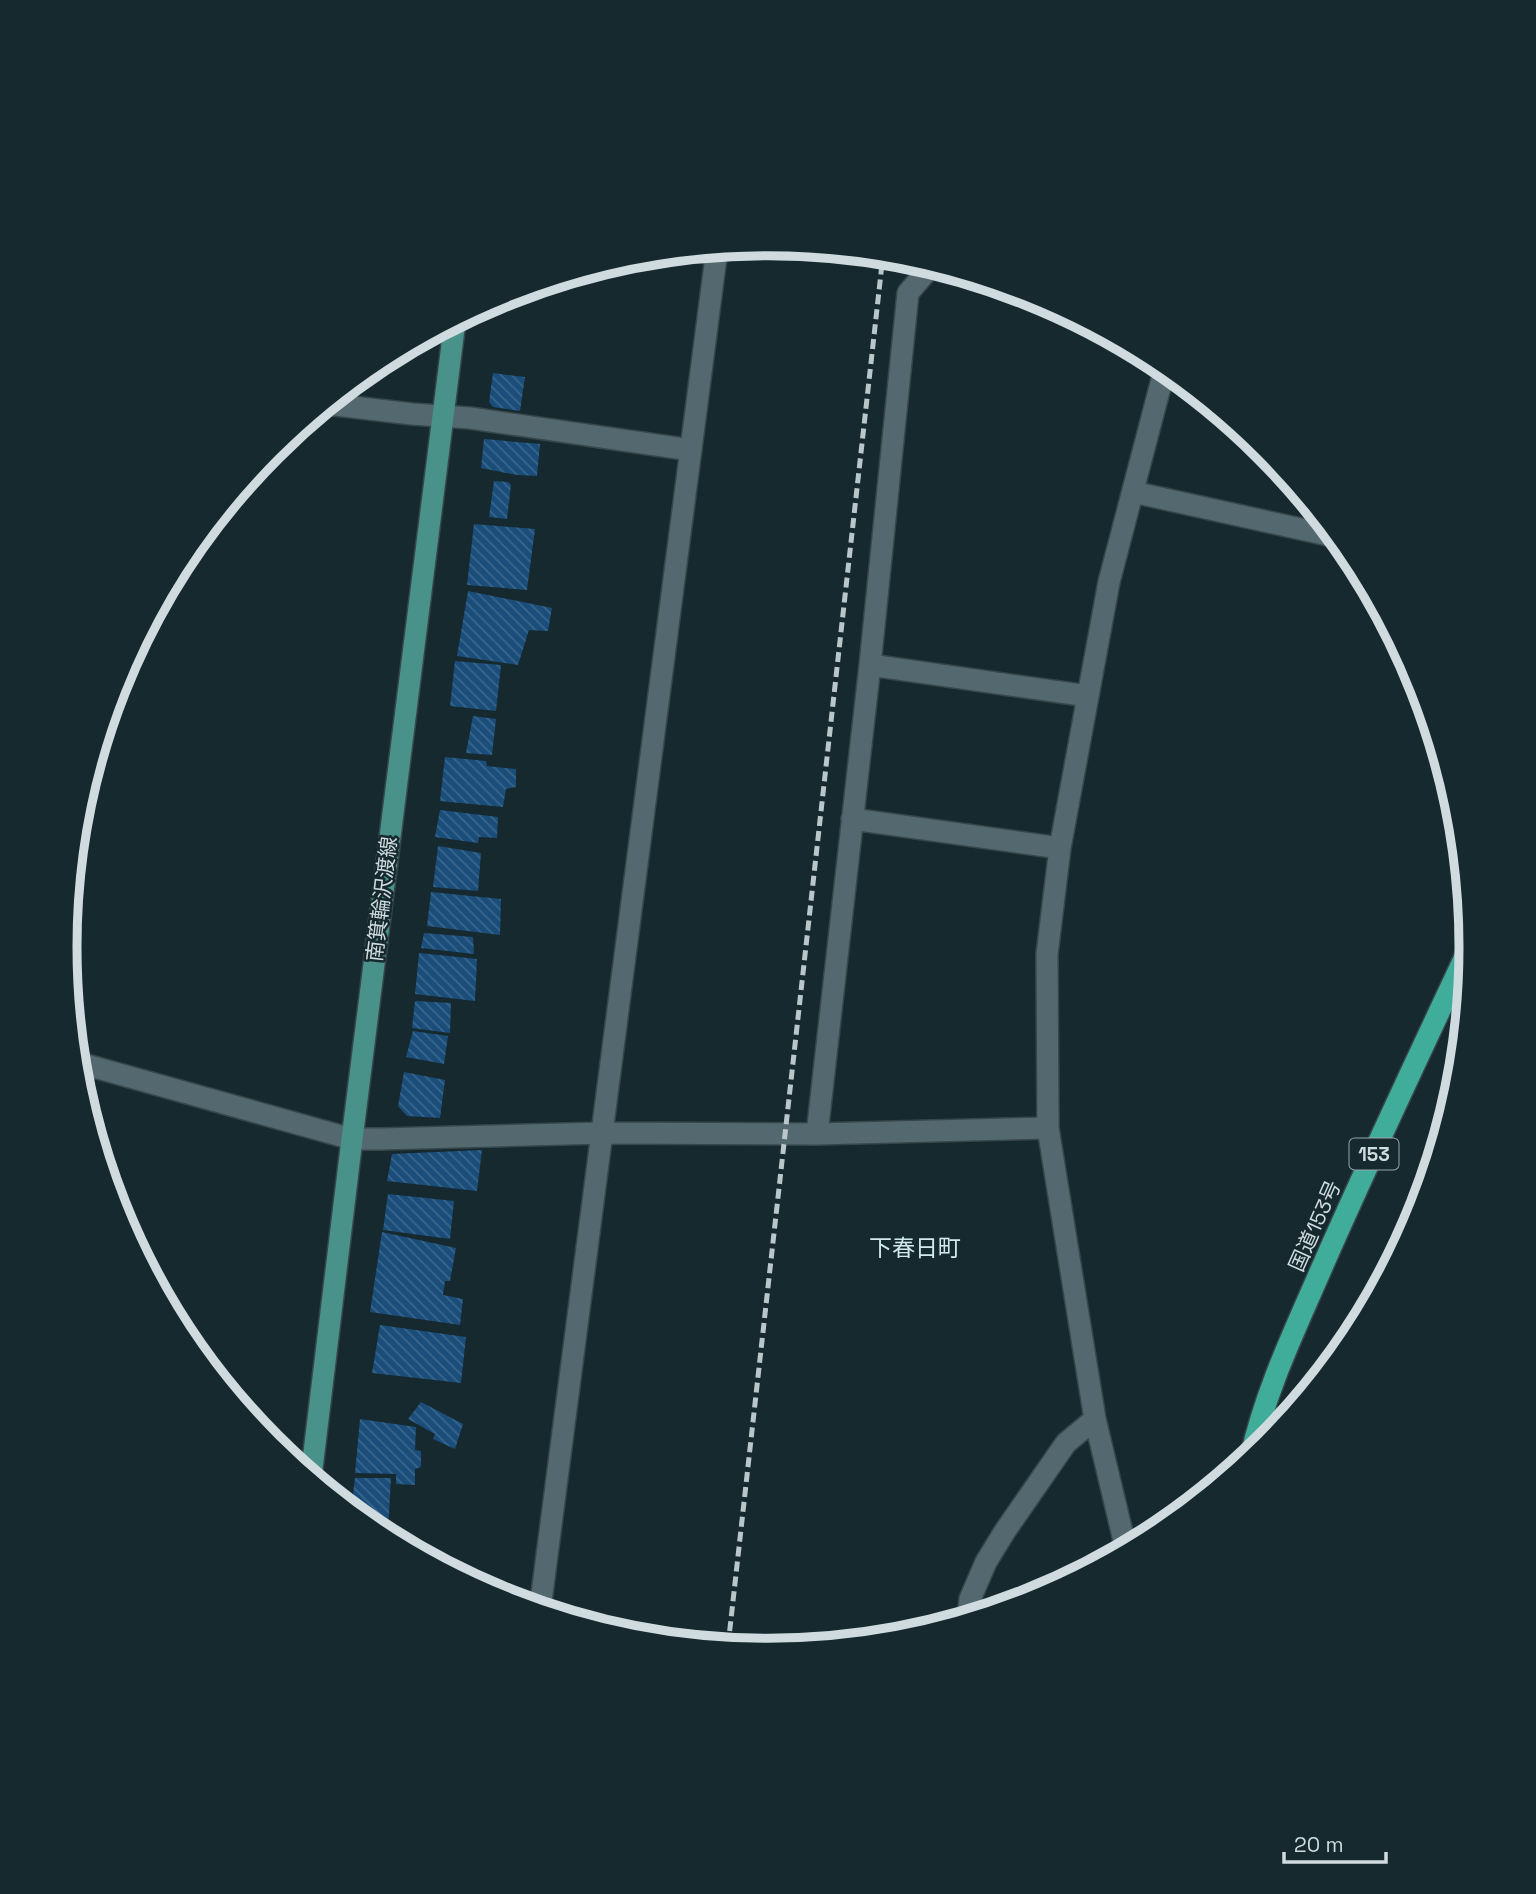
<svg xmlns="http://www.w3.org/2000/svg" width="1536" height="1894" font-family="'Space Grotesk','Noto Sans JP',sans-serif">
<style>
.building{fill:url(#building-back-hatch)}
.lines{fill:none;stroke-linecap:round;stroke-linejoin:round}
.minor-casing{stroke:#37464a;stroke-width:24}
.major-casing{stroke:#37464a;stroke-width:24}
.highway-casing{stroke:#37464a;stroke-width:24}
.minor{stroke:#53696f;stroke-width:21}
.major{stroke:#489289;stroke-width:21}
.highway{stroke:#40ad9b;stroke-width:21}
.rail{stroke:#bac7ca;stroke-width:5;stroke-dasharray:10 5;stroke-linecap:butt}
.labels{text-anchor:middle;stroke-width:5;stroke-linejoin:round;paint-order:stroke}
.shield{fill:#15292e;stroke:#97a6a9;stroke-width:2}
.shield-label{font-size:19px;font-weight:bold;fill:#cfdbde}
.street-label{font-size:21px;fill:#cfdbde;stroke:#15292e}
.neighbourhood-label{font-size:23px;fill:#d0e9ef;stroke:#15292e}
.rim{fill:none;stroke:#cfdbde;stroke-width:9}
</style>
<defs>
<pattern id="building-back-hatch" width="6" height="6" patternUnits="userSpaceOnUse" patternTransform="scale(1.75)"><rect width="6" height="6" fill="#1a4d7a"/><path d="M-1 5l2 2M0 0l6 6M5-1l2 2" fill="none" stroke="#3a668c"/></pattern>
</defs>
<rect width="100%" height="100%" fill="#15292e"/>
<path class="building" d="M493,373L525,377L520,411L493,407L489,402Z
M484,439L540,444L537,476L517,475L481,468Z
M494,481L508,482L511,485L507,519L489,517Z
M474,524L535,529L527,590L467,585Z
M468,591L552,608L548,631L529,630L518,665L457,656Z
M455,661L501,665L496,711L450,706Z
M473,716L496,719L492,755L466,753Z
M445,757L486,761L487,766L516,769V787L506,789L503,807L440,801Z
M440,810L498,817L497,838L479,837L478,843L435,837Z
M438,846L481,853L478,891L433,887Z
M431,892L501,899L500,935L427,926Z
M424,933L473,937L474,954L421,948Z
M419,953L477,959L475,1001L415,994Z
M415,1001L451,1003L450,1033L412,1028Z
M413,1031L448,1036L444,1064L406,1057Z
M404,1072L445,1080L440,1118L407,1116L398,1106Z
M482,1150L477,1191L387,1181L392,1154Z
M388,1194L454,1201L450,1239L383,1230Z
M382,1232L456,1248L450,1281H445L443,1295L463,1299L460,1325L370,1312Z
M380,1325L466,1337L461,1383L372,1373Z
M421,1402L463,1424L455,1449L433,1439L435,1434L408,1419Z
M360,1419L416,1427L415,1450L421,1451V1467L415,1469V1485L396,1484V1474L355,1473Z
M355,1478H391L388,1530L373,1529L351,1510Z"/>
<g class="lines">
<g class="minor-casing">
<path id="minor" d="M327,404L412,414L470,418L691,450
M1133,492L1337,537
M870,665L1088,696
M852,819L1060,848
M76,1062L352,1139H381L602,1133L817,1134L1048,1128
M817,1134L870,665L908,293L932,265
M1126,1549L1095,1419L1048,1128L1047,954L1060,848L1109,582L1165,368
M540,1609L717,249
M968,1618L970,1599L986,1562L1005,1531L1066,1443L1095,1419"/>
</g>
<g class="major-casing">
<path id="major" d="M311,1477L352,1139L455,321"/>
</g>
<g class="highway-casing">
<path id="highway" d="M1251,1456C1265,1392 1294,1332 1320,1272C1368,1162 1420,1053 1471,944"/>
</g>
<use href="#minor" class="minor"/>
<use href="#major" class="major"/>
<use href="#highway" class="highway"/>
<path class="rail" d="M728,1646L883,255"/>
</g>
<g class="labels">
<rect class="shield" x="1349.5" y="1138.5" width="49" height="31" rx="5"/>
<g class="shield-label">
<text x="1374" y="1161">153</text>
</g>
<g class="street-label">
<text transform="translate(382 899) rotate(-83)" y="7">南箕輪沢渡線</text>
<text transform="translate(1315 1226) rotate(-66)" y="7">国道153号</text>
</g>
<g class="neighbourhood-label">
<text x="915" y="1256">下春日町</text>
</g>
</g>
<path d="M0 0H1536V1894H0ZM77 947a691 691 0 1 1 1382 0a691 691 0 1 1-1382 0Z" fill="#15292e" fill-rule="evenodd"/>
<path class="rim" d="M77 947a691 691 0 1 1 1382 0a691 691 0 1 1-1382 0Z"/>
<path d="M1284 1852v10h102v-10" fill="none" stroke="#cfdbde" stroke-width="3.5"/>
<text x="1294" y="1852" font-size="21" fill="#cfdbde" stroke="#15292e" stroke-width="5" paint-order="stroke">20 m</text>
</svg>
